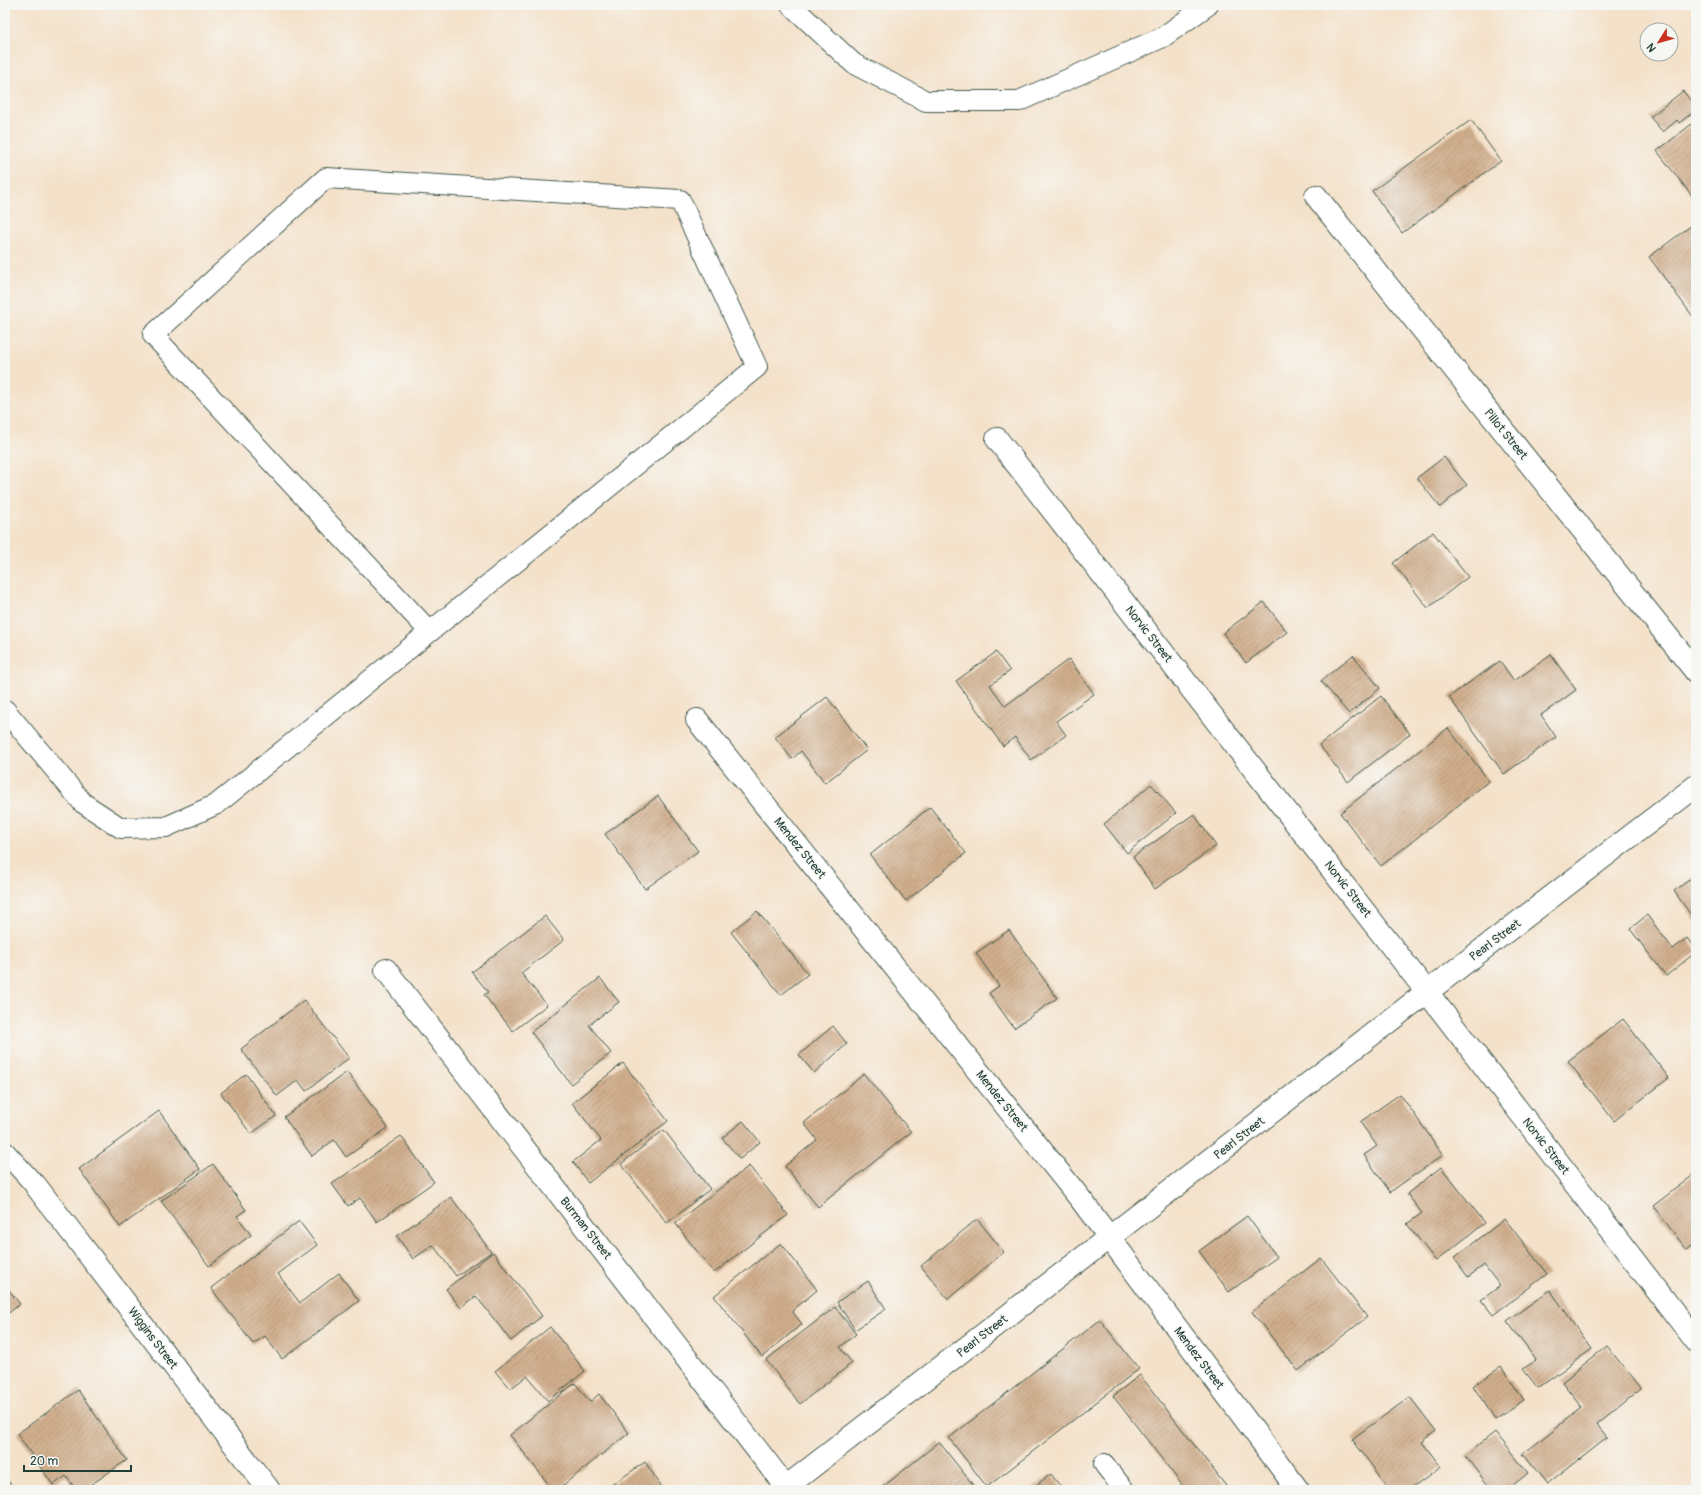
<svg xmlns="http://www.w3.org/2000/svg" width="1701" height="1495" font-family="Pangolin,sans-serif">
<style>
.building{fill:url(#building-hatch)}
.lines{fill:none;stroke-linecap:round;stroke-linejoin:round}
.service-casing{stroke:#3f564a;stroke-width:22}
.minor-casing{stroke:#3f564a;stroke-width:24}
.service{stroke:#fff;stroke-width:20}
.minor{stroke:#fff;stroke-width:22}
.labels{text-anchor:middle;stroke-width:3;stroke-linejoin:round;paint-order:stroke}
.street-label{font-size:12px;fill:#1f3d34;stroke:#f6f6f2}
</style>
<defs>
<pattern id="building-hatch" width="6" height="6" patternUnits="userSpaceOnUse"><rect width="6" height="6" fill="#d1af8d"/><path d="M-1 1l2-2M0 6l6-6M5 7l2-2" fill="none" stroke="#a99074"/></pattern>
</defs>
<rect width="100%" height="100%" fill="#f6f6f2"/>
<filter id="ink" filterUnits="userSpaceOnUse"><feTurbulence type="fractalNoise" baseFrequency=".025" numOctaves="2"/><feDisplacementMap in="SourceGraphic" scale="8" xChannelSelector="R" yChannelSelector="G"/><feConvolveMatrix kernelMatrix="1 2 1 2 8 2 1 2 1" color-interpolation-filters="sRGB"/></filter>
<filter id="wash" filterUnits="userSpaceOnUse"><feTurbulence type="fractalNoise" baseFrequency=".012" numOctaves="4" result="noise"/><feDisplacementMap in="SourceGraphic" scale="16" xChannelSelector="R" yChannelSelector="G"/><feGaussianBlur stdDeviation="0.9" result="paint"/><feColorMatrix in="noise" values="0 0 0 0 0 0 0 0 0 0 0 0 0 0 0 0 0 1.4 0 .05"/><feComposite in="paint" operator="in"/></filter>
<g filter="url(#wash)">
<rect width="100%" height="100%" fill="#f4e1c9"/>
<g id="blocks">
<path class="building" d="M1683,91L1696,107V110L1679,123L1677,120L1663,132L1650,117Z
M1471,120L1501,161L1402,233L1372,191Z
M1693,123L1696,126V194L1693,197L1657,151Z
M1696,222V317L1694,318L1649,257Z
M1444,457L1467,485L1440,507L1417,478Z
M1433,532L1468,577L1428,608L1393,563Z
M1264,602L1287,632L1246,663L1223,633Z
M996,652L1010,671L990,685L1005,706L1069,659L1094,694L1056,721L1066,735L1031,760L1015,737L1003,746L956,681Z
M1353,655L1380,688L1349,714L1321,681Z
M1551,655L1576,690L1541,715L1556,737L1504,774L1449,697L1500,661L1514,681Z
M1381,696L1410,734L1348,782L1319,745Z
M827,697L867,750L825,783L801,751L792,759L775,737Z
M1448,728L1489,781L1381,866L1340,813Z
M1151,784L1176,813L1127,853L1104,824Z
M658,796L698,851L645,889L605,834Z
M930,807L966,853L906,901L870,855Z
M1194,814L1216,846L1155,889L1133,857Z
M1696,875V922L1674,891Z
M757,911L808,974L781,995L731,932Z
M1647,915L1673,949L1687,938L1696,950V952L1666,976L1630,929Z
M545,916L564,940L521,973L547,1005L513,1031L484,995L488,992L472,972Z
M1009,930L1057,998L1014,1028L989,993L999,986L976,953Z
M600,978L619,1002L589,1025L611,1053L571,1084L531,1032Z
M304,1000L349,1058L306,1091L298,1080L277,1096L241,1049Z
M1623,1019L1669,1078L1614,1121L1568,1061Z
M833,1026L847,1044L814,1073L799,1055Z
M623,1063L668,1121L588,1183L573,1162L601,1140L572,1103Z
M347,1072L388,1128L346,1157L334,1140L312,1156L284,1117Z
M246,1074L276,1116L251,1134L221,1093Z
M864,1074L911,1132L818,1207L785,1166L817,1140L804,1123Z
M1400,1094L1443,1155L1390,1192L1364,1155L1377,1146L1360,1122Z
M159,1111L200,1169L120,1227L79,1169Z
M743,1121L760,1142L740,1159L722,1138Z
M664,1130L710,1189L667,1223L621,1164Z
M401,1136L434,1182L377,1222L360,1198L348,1206L332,1184Z
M213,1164L246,1210L237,1216L251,1235L209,1266L161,1201Z
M749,1166L788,1215L714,1273L675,1223Z
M1441,1167L1485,1223L1436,1261L1407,1224L1422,1213L1407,1194Z
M1696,1173V1243L1687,1250L1653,1206Z
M451,1197L491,1252L456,1276L433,1245L413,1259L397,1236Z
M1247,1216L1277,1257L1229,1292L1199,1251Z
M977,1219L1004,1252L948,1299L921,1266Z
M1505,1219L1547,1274L1493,1315L1481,1300L1500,1286L1484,1265L1468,1277L1454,1258Z
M299,1221L317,1245L278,1274L300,1303L339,1273L359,1301L282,1359L265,1336L253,1344L211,1288Z
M781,1243L817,1290L792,1311L802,1324L762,1357L714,1296Z
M493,1252L542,1316L511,1341L476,1296L461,1308L446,1289Z
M1321,1258L1367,1317L1298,1371L1252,1312Z
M868,1281L886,1309L855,1330L837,1302Z
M5,1285L20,1304L5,1316Z
M1550,1290L1592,1349L1538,1388L1523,1369L1536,1360L1507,1321Z
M835,1307L856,1334L840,1347L852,1363L800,1404L766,1360Z
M1100,1320L1139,1369L987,1487L949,1438Z
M550,1327L585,1371L548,1401L527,1376L510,1389L495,1371Z
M1607,1346L1641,1389L1597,1425L1607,1437L1547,1484L1523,1454L1582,1407L1562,1382Z
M1501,1367L1524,1400L1495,1419L1473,1386Z
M1140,1375L1229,1490H1186L1113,1396Z
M575,1383L590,1402L599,1394L629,1433L557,1490H553L510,1435Z
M78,1390L127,1460L83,1490H76L66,1476L53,1485L17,1434Z
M1410,1397L1436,1431L1422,1442L1441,1467L1410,1490H1390L1352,1439Z
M1495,1432L1528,1473L1507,1490H1492L1465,1456Z
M939,1442L977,1490H879Z
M645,1462L664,1490H604Z
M1051,1474L1063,1490H1030Z
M5,1477L15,1490H5Z"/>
</g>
</g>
<g filter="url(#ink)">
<use href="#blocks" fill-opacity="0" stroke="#3f564a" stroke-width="1"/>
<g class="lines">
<g class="service-casing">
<path id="service" d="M791,5L854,64L926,101H1019L1163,37L1208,5
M5,710L83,803L121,828L166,827L217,804L757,367L680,200L326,178L153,335L430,632
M5,1152L36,1186
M1104,1464L1124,1490"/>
</g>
<g class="minor-casing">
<path id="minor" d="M1316,196L1696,672
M997,439L1427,992L1696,1341
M697,720L1082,1201L1298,1490
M386,970L786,1487
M36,1186L269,1490
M782,1490L1427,992L1696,786"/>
</g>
<use href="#service" class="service"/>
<use href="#minor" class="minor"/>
</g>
</g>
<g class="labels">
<g class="street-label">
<text transform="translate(1506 434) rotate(51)" y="4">Pillot Street</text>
<text transform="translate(1149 634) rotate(52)" y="4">Norvic Street</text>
<text transform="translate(800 848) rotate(51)" y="4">Mendez Street</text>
<text transform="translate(1348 889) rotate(52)" y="4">Norvic Street</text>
<text transform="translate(1495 940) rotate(-37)" y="4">Pearl Street</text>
<text transform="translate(1002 1101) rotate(51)" y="4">Mendez Street</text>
<text transform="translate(1239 1138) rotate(-38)" y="4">Pearl Street</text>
<text transform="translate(1546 1146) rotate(52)" y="4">Norvic Street</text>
<text transform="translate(586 1228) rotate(52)" y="4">Burman Street</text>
<text transform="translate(982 1336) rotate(-38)" y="4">Pearl Street</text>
<text transform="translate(153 1338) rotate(53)" y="4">Wiggins Street</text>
<text transform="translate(1199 1358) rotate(53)" y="4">Mendez Street</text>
</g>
</g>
<rect width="1701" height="1495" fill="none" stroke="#f6f6f2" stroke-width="20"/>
<g transform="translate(1659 42) rotate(233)"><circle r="19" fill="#f6f6f2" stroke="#a0aca6"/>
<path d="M0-3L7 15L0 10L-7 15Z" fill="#c8321e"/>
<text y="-6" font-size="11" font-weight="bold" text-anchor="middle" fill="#1f3d34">N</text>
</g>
<path d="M24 1465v6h107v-6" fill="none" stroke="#1f3d34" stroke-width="2"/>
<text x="30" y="1465" font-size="12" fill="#1f3d34" stroke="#f6f6f2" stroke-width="3" paint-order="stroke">20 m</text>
</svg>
